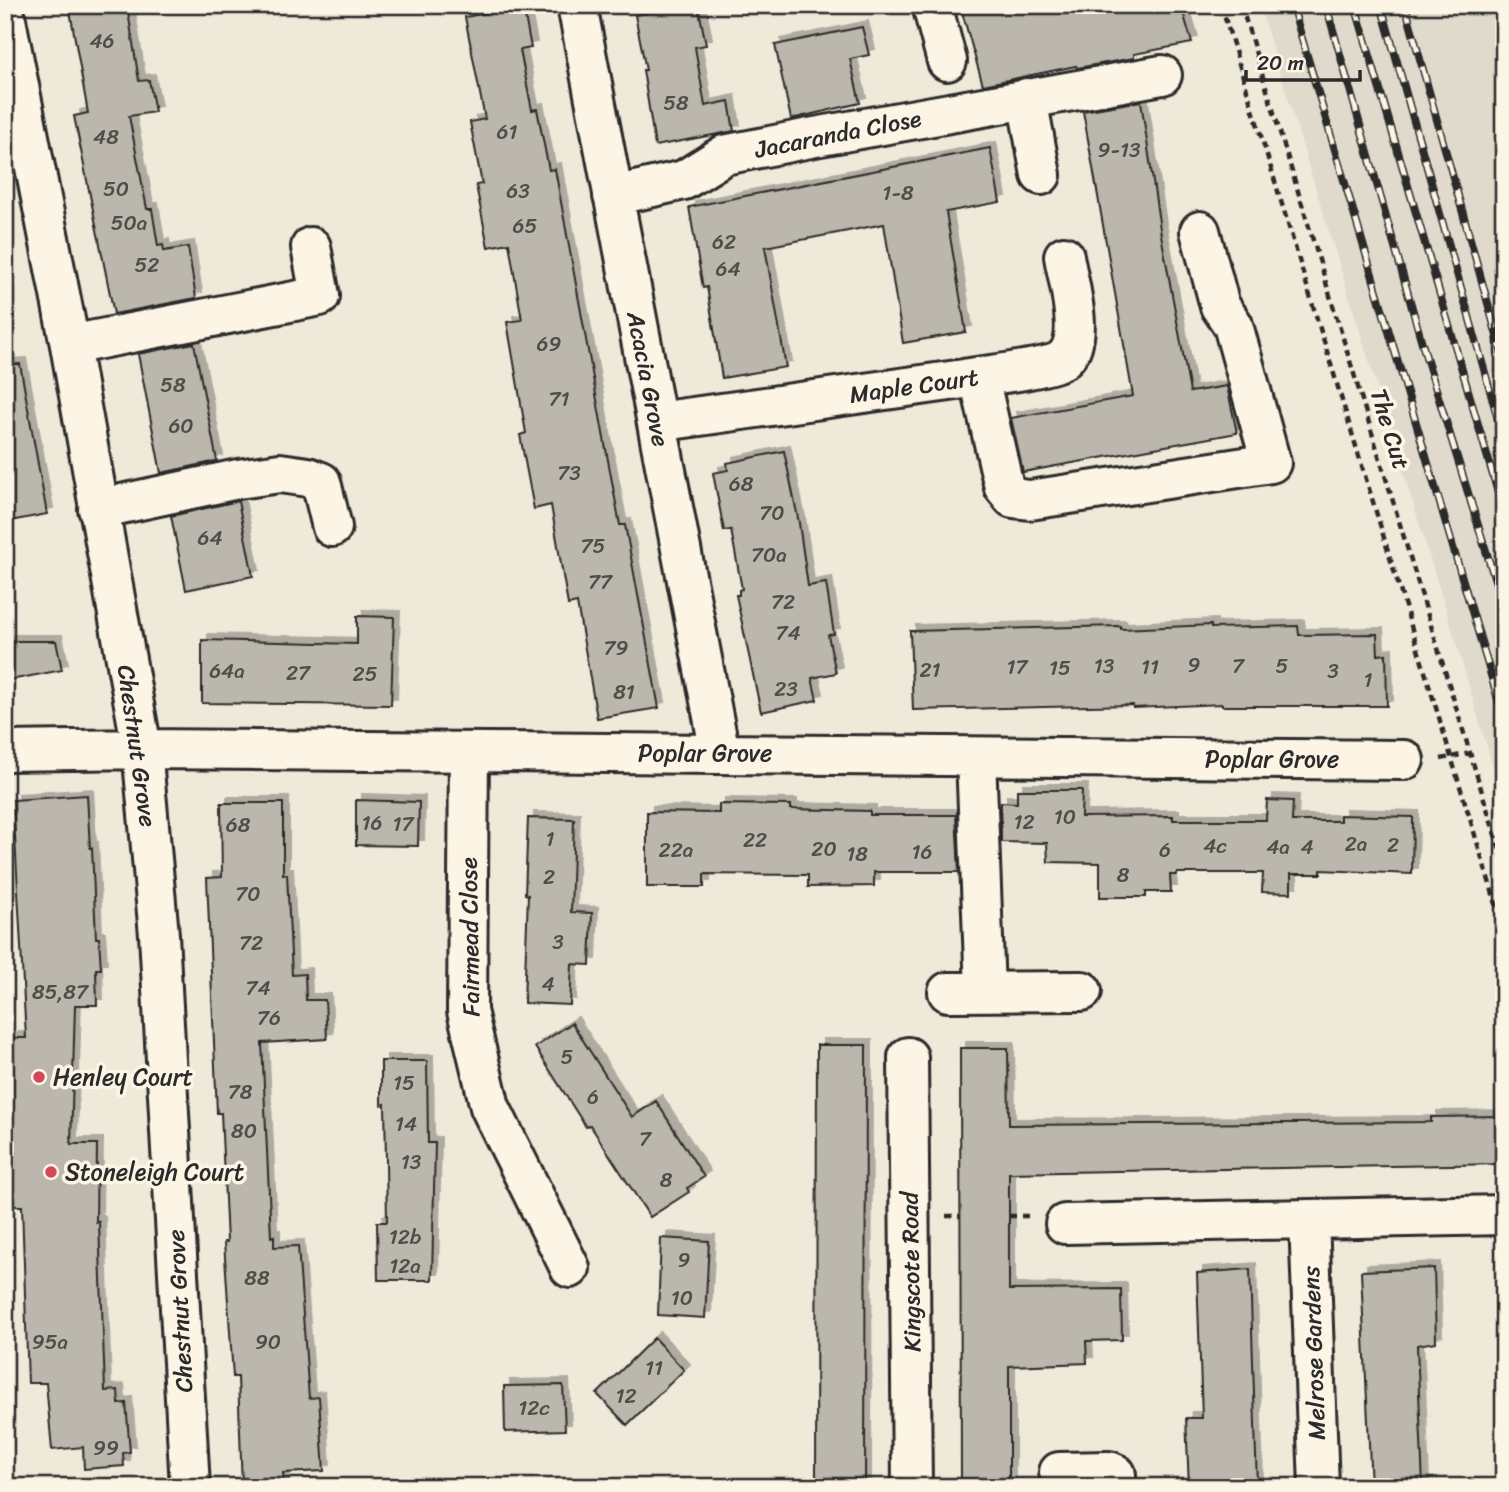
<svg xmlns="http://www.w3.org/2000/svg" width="1509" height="1492" font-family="Sriracha,sans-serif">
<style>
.built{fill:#e0dacc}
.building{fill:#bcb7ac;stroke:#2b2b2b;stroke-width:2;filter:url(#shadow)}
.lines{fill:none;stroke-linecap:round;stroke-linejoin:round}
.minor-casing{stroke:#2b2b2b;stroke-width:44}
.path{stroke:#2b2b2b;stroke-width:4.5;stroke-dasharray:7 5;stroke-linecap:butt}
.minor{stroke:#fcf5e5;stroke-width:38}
.rail-casing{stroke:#2b2b2b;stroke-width:8}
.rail{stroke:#fcf5e5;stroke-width:5;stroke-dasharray:16;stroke-linecap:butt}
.poi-dot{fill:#d1495b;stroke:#fcf5e5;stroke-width:2.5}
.labels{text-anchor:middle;stroke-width:7;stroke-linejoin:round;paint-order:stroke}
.number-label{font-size:21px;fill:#4f4e4b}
.street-label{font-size:24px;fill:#2b2b2b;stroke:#fcf5e5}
.poi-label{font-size:24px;fill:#2b2b2b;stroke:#fcf5e5;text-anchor:start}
</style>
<defs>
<filter id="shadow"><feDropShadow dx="6" dy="-6" stdDeviation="0" flood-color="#0004"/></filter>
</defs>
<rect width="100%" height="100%" fill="#efe9da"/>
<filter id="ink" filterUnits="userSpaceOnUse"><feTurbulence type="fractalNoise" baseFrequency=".0143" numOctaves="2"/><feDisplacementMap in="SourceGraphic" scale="14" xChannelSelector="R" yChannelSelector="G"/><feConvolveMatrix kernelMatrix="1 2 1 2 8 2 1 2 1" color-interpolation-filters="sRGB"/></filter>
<g filter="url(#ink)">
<path class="built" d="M1259,5H1504V804L1454,636Z"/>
<path class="building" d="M69,5H127L139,81L149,80L155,112L129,116L147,209H152L158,246L163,245L164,251L188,247L196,298L114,314L74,116L88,113Z
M689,5H698L706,45L695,47L705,106L729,101L734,131L655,146L643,70H646L635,15Z
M960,5H1181L1192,43L1134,54V58L1077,68L1076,66L983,85Z
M523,6L531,48L520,50L532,110L537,109L549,170L555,169L605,444L620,525H625L659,708L597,718L577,603L568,605L551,505L534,509L520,435L526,433L507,322L522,320L509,243L488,247L476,185L482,184L470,122L485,119L465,17Z
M862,27L869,55L850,59L860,103L791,119L775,45Z
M1141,101L1160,229L1190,392L1227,386L1237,433L1023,472L1011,418L1133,396L1083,111Z
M990,148L1000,202L946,212L966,332L903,343L884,224L765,247L786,367L722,378L707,287L703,288L689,207Z
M194,343L217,461L161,473L138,354Z
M20,364L47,514L5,522V365Z
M784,451L799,523L808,586L826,583L834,634L828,635L836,673L812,678L817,700L761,712L736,595H739V590L742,589L731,530L724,531L713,473L728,470L727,463Z
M238,501L253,576L186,590L171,516Z
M357,616L394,617L391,705L202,703V640L357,644Z
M1211,625V628L1298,626L1299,635L1377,634L1378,655L1386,654L1387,706H1222V704L1133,708V705L913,710L910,631L1120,626L1121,629Z
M5,641H56L62,670L5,681Z
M1017,790H1082L1081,817L1173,816V820H1266L1267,800L1293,801L1292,821H1340V815L1413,817L1412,874L1321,870V874H1291V893L1262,892L1263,873H1177V875H1170L1171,892H1146V897H1100V863L1048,862L1047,843L1001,842V802L1017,803Z
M87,795L90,848H92L96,938H99L101,969H96L97,1005H75L71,1144H97L96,1222H99L105,1391L118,1390L119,1404L126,1403L130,1452L123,1453L124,1466L84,1469L83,1447L52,1450L46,1383H28L22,1206H5V1038H26L13,800Z
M356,800L419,802L418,846L356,845Z
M221,803H283V874H287L292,975L305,974L306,1000H325L327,1039L262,1043L271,1237L274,1236V1247L298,1246L309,1398L319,1397L324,1471L283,1473L284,1487H242L238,1377H233L224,1242H227L221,1113H217L207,878L222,877Z
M719,804L791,805V809L870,811V815H956L959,872H874V886L808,887V875L704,874V887H647V812L719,813Z
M528,818L574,819L571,912L592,913L590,965L572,964L570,1005L524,1003L528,895L525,894Z
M572,1023L632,1117L656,1101L704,1177L687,1188L689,1192L650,1217L590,1125L586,1127L535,1047Z
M817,1045H866L865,1487H816Z
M960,1048H1008L1009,1125L1431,1122V1117L1504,1116V1164L1009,1173V1290L1121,1289L1122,1340L1086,1341L1087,1363L1009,1366V1487H961Z
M381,1061H427L428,1143H435L432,1280H378L377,1222H387L385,1104L381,1105Z
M661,1238L709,1241L705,1318L658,1315Z
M1434,1268L1436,1342L1417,1345L1423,1487H1371L1361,1271Z
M1250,1269L1257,1487H1189L1186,1418H1202L1197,1273Z
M654,1338L684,1370L627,1425L597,1394Z
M563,1385L565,1430L505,1432L504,1386Z"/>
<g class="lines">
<g class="minor-casing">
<path id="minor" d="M577,5L720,753
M932,5L947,61
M5,15L70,345L142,749L159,935L190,1487
M1027,98L1041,175
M613,196L684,180L724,155L815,137L1162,75
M70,345L320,296L311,247
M979,377L1004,487L1013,498L1030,500L1271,463L1233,325L1220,306L1200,231
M657,422C759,408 862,393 964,379C982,376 1052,368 1063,359C1087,340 1068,282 1064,256
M98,509L238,479L280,473L308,477L321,482L332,527
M5,751L142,749L1404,760
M469,752L467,1011L490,1107L570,1268
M976,757L985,991
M948,992L1082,991
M908,1057L912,1487
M1309,1219L1319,1487
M1065,1224L1504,1215
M1059,1472L1109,1471L1116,1474V1487"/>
</g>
<path class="path" d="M1221,5L1504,930
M1241,5L1504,864
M1441,759L1471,753
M946,1216H960
M1009,1216H1029"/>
<use href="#minor" class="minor"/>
<g class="rail-casing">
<path id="rail" d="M1292,5L1504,719
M1326,5L1426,357L1504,609
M1355,5L1504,513
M1381,5L1504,440
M1405,5L1504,361"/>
</g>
<use href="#rail" class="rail"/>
</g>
</g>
<g class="poi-dot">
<circle cx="39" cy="1077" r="7"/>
<circle cx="51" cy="1172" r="7"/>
</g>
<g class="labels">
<g class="number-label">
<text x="102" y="48">46</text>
<text x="676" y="110">58</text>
<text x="507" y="139">61</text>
<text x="106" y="144">48</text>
<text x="1119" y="157">9-13</text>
<text x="116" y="196">50</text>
<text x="518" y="198">63</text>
<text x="898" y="200">1-8</text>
<text x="129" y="230">50a</text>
<text x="525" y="233">65</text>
<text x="724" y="249">62</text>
<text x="147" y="272">52</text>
<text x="728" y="276">64</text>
<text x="549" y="351">69</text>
<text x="173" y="392">58</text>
<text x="559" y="406">71</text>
<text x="181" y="433">60</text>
<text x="569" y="480">73</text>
<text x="741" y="491">68</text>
<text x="772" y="520">70</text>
<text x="210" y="545">64</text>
<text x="593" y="553">75</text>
<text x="769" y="562">70a</text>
<text x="600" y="589">77</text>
<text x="783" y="609">72</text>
<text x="788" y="640">74</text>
<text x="616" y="655">79</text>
<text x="1194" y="672">9</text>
<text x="1104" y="673">13</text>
<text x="1238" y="673">7</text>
<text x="1282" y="673">5</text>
<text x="1017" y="674">17</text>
<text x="1150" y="674">11</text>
<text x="1060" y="675">15</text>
<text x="930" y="677">21</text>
<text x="227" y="678">64a</text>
<text x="1333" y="678">3</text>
<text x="298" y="680">27</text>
<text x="365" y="681">25</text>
<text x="1368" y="687">1</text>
<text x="786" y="696">23</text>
<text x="624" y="699">81</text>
<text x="1065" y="824">10</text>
<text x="1024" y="829">12</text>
<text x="372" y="830">16</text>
<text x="403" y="831">17</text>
<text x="238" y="832">68</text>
<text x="550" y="846">1</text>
<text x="755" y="847">22</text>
<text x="1356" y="851">2a</text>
<text x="1393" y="852">2</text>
<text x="1215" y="853">4c</text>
<text x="1278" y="854">4a</text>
<text x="1307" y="854">4</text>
<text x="824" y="856">20</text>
<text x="676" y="857">22a</text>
<text x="1165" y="857">6</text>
<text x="922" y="859">16</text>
<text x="857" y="861">18</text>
<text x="1123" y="882">8</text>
<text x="549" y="884">2</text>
<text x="248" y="901">70</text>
<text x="558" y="949">3</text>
<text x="251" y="950">72</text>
<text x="548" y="991">4</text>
<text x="258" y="995">74</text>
<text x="60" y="999">85,87</text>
<text x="269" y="1025">76</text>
<text x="567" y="1064">5</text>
<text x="404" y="1090">15</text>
<text x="240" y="1099">78</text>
<text x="593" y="1104">6</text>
<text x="406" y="1131">14</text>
<text x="244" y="1138">80</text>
<text x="645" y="1146">7</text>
<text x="411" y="1169">13</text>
<text x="666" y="1187">8</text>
<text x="405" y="1244">12b</text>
<text x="684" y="1267">9</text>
<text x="405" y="1273">12a</text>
<text x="257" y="1285">88</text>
<text x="682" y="1305">10</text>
<text x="50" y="1349">95a</text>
<text x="268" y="1349">90</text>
<text x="654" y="1375">11</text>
<text x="626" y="1403">12</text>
<text x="534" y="1415">12c</text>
<text x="106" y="1455">99</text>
</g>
<g class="street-label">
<text transform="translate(838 134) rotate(-11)" y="8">Jacaranda Close</text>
<text transform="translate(648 379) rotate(79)" y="8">Acacia Grove</text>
<text transform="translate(914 386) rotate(-8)" y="8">Maple Court</text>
<text transform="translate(1390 429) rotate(73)" y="8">The Cut</text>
<text transform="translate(137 746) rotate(82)" y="8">Chestnut Grove</text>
<text x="705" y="761">Poplar Grove</text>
<text x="1272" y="767">Poplar Grove</text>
<text transform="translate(470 937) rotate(-91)" y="8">Fairmead Close</text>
<text transform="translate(911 1272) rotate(-91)" y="8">Kingscote Road</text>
<text transform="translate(180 1311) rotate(-93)" y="8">Chestnut Grove</text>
<text transform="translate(1314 1353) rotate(-92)" y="8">Melrose Gardens</text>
</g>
<g class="poi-label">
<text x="53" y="1085">Henley Court</text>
<text x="65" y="1180">Stoneleigh Court</text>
</g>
</g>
<rect width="1509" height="1492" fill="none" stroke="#fcf5e5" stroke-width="28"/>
<rect x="14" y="14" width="1481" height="1464" fill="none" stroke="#2b2b2b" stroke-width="2.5" filter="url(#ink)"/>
<path d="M1246 70v10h114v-10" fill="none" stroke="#2b2b2b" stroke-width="3.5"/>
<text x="1257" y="70" font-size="21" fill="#2b2b2b" stroke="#fcf5e5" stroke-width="5" paint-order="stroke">20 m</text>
</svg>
